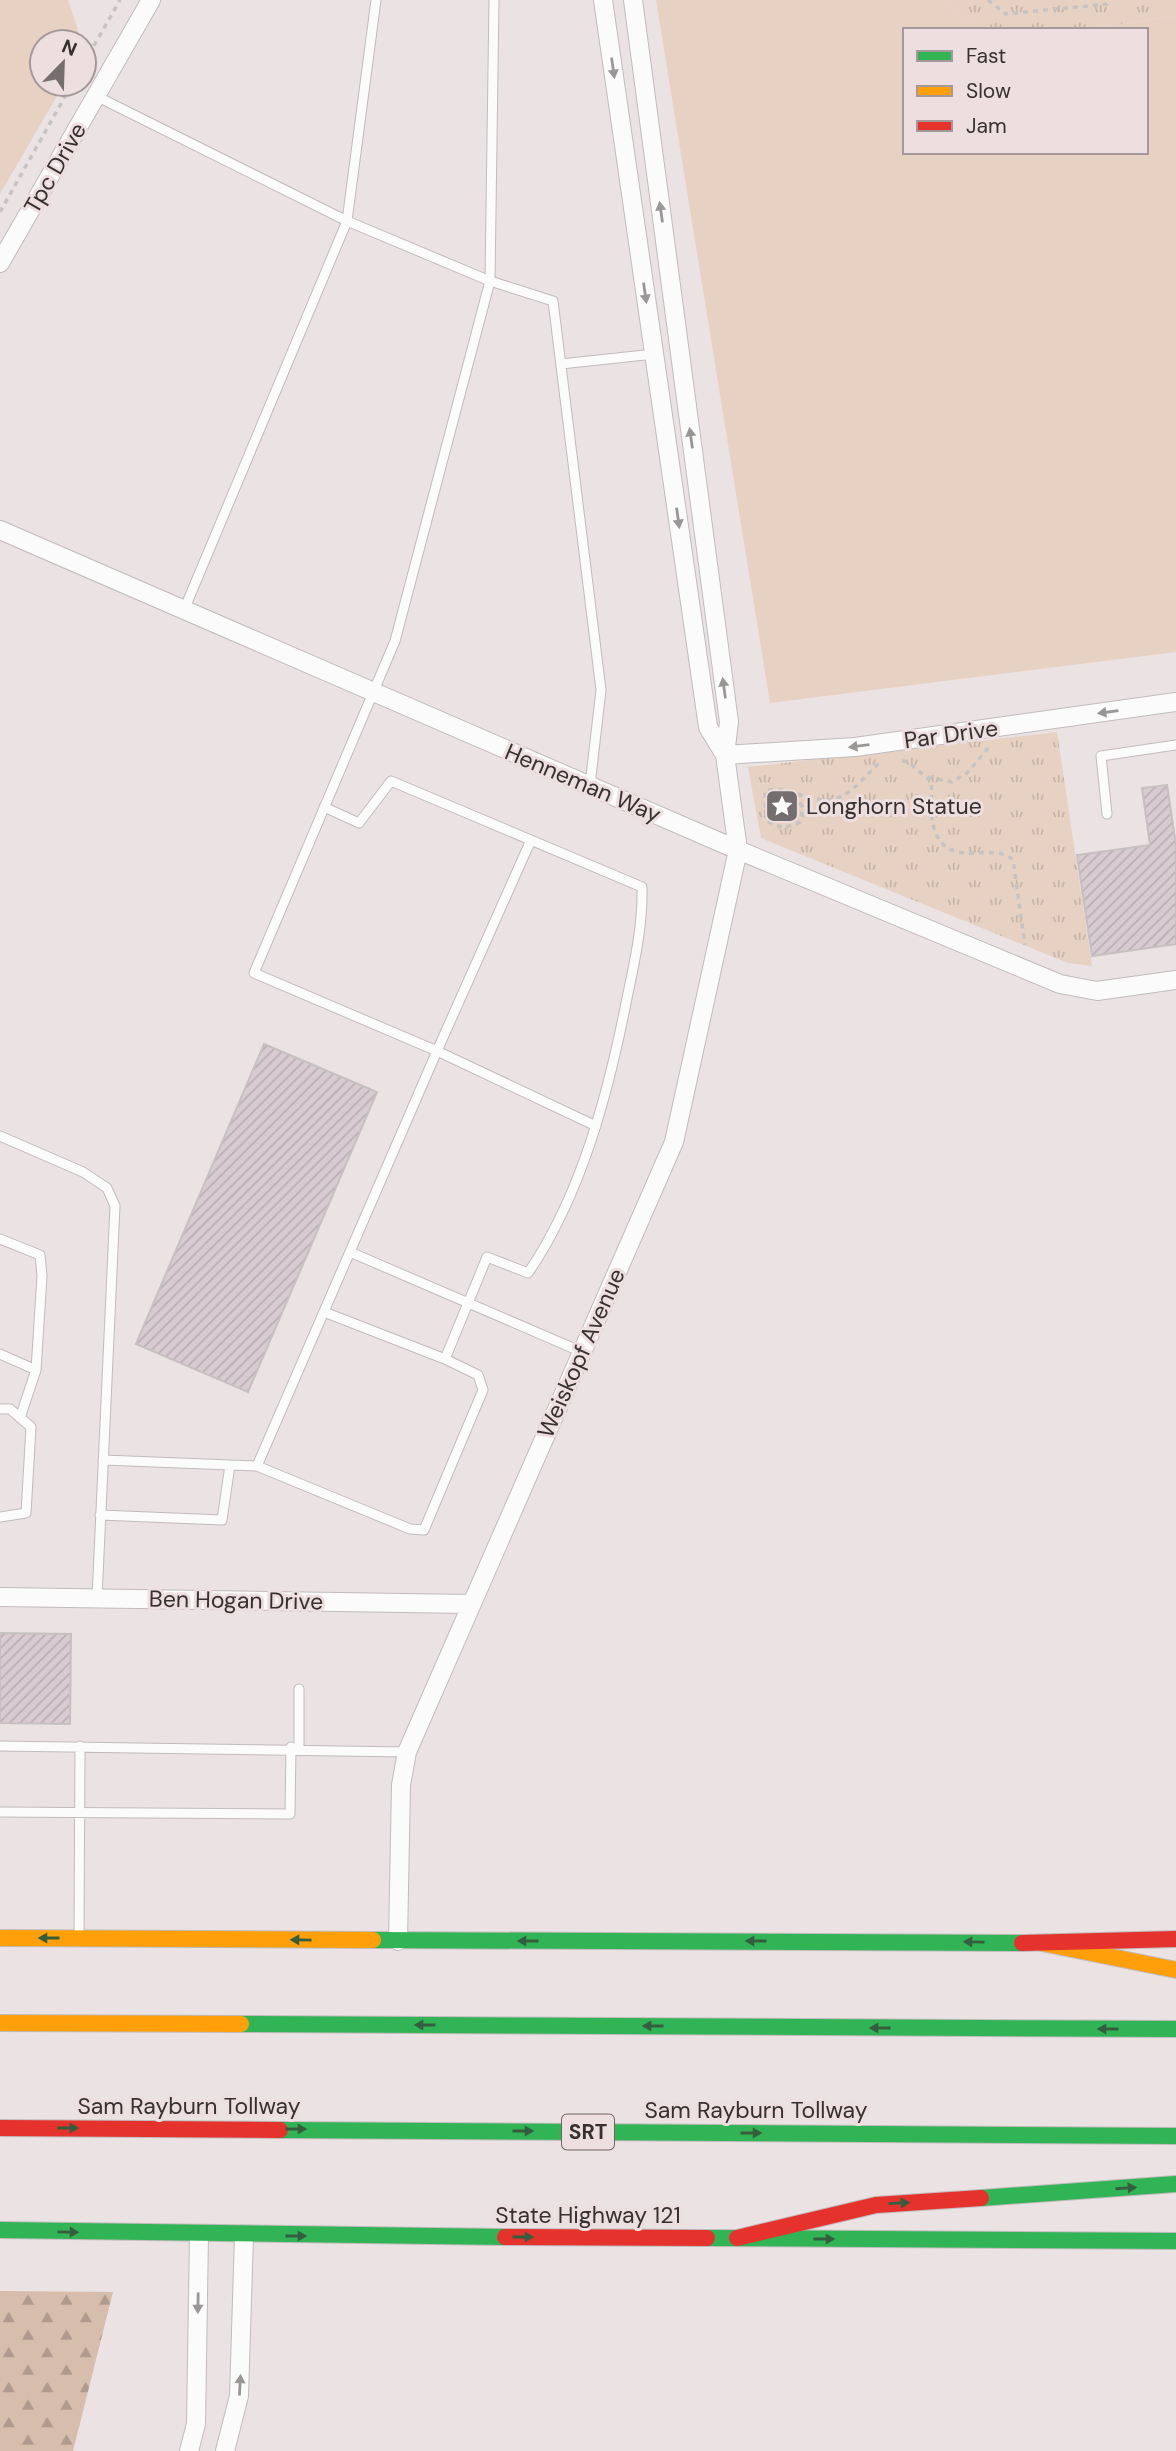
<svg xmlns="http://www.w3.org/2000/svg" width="1176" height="2451" font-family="'DM Sans',sans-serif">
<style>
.green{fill:#e7d1c3}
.forest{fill:url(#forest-firs)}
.park{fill:url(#park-tufts)}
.building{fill:url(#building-hatch);stroke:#c6c0c1;stroke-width:2}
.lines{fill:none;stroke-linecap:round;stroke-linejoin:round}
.lane-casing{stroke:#c1bbbc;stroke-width:11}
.street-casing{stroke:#c1bbbc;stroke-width:20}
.fast-casing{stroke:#c1bbbc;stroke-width:18}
.slow-casing{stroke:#c1bbbc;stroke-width:18}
.jam-casing{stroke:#c1bbbc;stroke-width:18}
.path{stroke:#c6c3c3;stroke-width:3.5;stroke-dasharray:5 5;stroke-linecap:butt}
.lane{stroke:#fcfbfb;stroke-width:9}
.street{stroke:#fcfbfb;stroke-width:18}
.fast{stroke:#30b455;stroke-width:16}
.slow{stroke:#ff9f0a;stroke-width:16}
.jam{stroke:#e5322d;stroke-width:16}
.oneway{fill:#999696}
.oneway2{fill:#345e3e}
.labels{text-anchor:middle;stroke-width:6;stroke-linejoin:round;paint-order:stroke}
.shield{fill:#eddee0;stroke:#6d6466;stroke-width:2}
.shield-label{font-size:21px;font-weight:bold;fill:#363031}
.street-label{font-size:23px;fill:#363031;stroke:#eddee0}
.poi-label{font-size:23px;fill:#363031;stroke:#eddee0;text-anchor:start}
</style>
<defs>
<pattern id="forest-firs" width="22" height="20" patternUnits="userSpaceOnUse" patternTransform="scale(1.75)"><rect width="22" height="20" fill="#d7bdac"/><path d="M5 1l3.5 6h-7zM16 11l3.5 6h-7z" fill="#af9a8d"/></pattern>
<pattern id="park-tufts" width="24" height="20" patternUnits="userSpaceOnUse" patternTransform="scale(1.75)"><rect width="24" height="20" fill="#e7d1c3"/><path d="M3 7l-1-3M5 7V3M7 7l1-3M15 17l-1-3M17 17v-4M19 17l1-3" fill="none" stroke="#c7b4a8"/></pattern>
<pattern id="building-hatch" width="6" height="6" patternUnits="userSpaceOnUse" patternTransform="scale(1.75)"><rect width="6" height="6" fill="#d8cbd1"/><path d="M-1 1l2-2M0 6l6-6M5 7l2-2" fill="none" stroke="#baafb4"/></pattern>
</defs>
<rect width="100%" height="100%" fill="#eae2e3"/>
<path class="green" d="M0,0H68L82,42H42V84H64L0,194Z
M656,0H943L982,30H905V152H1146V30H1077L1176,16V652L770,703Z"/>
<path class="forest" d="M0,2291L113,2292L73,2451H0Z"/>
<path class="park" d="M943,0H1176V16L1077,30H982Z
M1057,732L1092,966L1068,963L761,838L748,767Z"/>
<path class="building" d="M1167,785L1176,845V944L1092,956L1077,855L1150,845L1142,788Z
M264,1044L377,1092L248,1392L136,1344Z
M0,1633L71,1634L70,1724L0,1723Z"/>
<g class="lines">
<g class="lane-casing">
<path id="lane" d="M494,0L490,281L553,301L601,690L590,785
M96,96L347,221L184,610
M561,364L654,354
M1107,814L1101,756L1176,745
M531,840L437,1051L596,1126
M0,1136L83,1172L107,1188L115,1206L97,1598
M0,1239L40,1255L42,1276L36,1370L20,1418
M350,1252L582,1352
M324,1312L445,1359
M0,1354L36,1370
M0,1409H10L31,1427L26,1513L0,1517
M103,1460L257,1466L437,1051L254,973L395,641L490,281L347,221L376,0
M257,1466L410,1529L424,1530L483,1390L478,1375L445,1359L487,1257L528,1273C581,1196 608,1094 626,1003C634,964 643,927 642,887L391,781L359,823L324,807
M100,1515L222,1520L230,1465
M299,1689V1748
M0,1746L407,1752
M0,1812L290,1814L291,1747
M79,1936L80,1746"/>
</g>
<g class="street-casing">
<path id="street" d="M603,0L708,727L725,755
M0,263L151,0
M0,530L738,850L1060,984L1097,991L1176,980
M725,755L855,747L1176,702
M0,1597L471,1604
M398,1941L401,1785L407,1752L674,1142L738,850L725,755L729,722L633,0
M189,2451L196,2424L199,2234
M225,2451L239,2396L244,2236"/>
</g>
<g class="fast-casing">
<path id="fast" d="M373,1940L1022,1943
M241,2024L1176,2029
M280,2130L1176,2136
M981,2198L1176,2184
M0,2230L505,2237
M707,2238L1176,2241"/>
</g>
<g class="slow-casing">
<path id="slow" d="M0,1938L373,1940
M1042,1943L1176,1970
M0,2023L241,2024"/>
</g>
<g class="jam-casing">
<path id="jam" d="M1022,1943L1176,1939
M0,2128L280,2130
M505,2237L707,2238
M737,2238L876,2205L981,2198"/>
</g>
<path class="path" d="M988,0L1006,14L1107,4L1110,0
M84,63L120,0
M0,212L72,84
M902,761L908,762L931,781C933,798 929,815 935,831C950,871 991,840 1013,860L1025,945
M928,777L952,782L967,773L989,747
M795,794L803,808L800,822L784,828L766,821L765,791C777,788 785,790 797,794C842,810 850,791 880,762"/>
<use href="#lane" class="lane"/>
<use href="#street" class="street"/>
<use href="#fast" class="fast"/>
<use href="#slow" class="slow"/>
<use href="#jam" class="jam"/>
</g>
<defs><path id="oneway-solid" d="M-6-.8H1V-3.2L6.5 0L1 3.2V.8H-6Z" transform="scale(1.75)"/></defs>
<g class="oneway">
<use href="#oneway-solid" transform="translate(613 68) rotate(82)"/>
<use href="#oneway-solid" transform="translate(661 212) rotate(-98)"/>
<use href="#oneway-solid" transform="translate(645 293) rotate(82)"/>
<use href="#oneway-solid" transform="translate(691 438) rotate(-98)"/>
<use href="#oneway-solid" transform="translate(678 518) rotate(82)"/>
<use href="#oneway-solid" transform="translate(724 688) rotate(-98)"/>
<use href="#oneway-solid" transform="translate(1108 712) rotate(172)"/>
<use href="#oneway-solid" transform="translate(859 746) rotate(173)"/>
<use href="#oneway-solid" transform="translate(198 2303) rotate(91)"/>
<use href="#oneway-solid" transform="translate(240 2385) rotate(-87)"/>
</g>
<g class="oneway2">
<use href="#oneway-solid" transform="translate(49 1938) rotate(-180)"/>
<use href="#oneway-solid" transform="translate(301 1940) rotate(-179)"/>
<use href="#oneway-solid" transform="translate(528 1941) rotate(180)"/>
<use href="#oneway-solid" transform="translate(756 1941) rotate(180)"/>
<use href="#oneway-solid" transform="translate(974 1942) rotate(-179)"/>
<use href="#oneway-solid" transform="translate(425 2025) rotate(-180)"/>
<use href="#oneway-solid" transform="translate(653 2026) rotate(-180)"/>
<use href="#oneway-solid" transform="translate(880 2028) rotate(-180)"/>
<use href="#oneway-solid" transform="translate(1108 2029) rotate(-180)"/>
<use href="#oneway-solid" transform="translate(68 2128)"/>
<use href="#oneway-solid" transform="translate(296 2129)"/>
<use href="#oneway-solid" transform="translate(523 2131)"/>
<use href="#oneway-solid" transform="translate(751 2133)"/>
<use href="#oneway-solid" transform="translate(1126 2188) rotate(-4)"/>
<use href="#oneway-solid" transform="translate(899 2203) rotate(-3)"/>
<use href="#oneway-solid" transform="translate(68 2232) rotate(1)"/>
<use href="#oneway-solid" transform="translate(296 2236)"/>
<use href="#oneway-solid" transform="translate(523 2237)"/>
<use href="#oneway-solid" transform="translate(824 2239)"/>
</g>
<defs>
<g id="sight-square" transform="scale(1.75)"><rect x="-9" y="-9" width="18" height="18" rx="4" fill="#756e6f" stroke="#eddee0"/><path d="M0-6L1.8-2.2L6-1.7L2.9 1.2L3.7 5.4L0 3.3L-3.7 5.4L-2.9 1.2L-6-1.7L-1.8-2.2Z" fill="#fff"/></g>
</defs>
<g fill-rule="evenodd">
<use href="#sight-square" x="782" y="806"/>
</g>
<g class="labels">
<rect class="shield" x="562" y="2114.5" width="52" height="35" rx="5"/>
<g class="shield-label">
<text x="588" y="2139">SRT</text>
</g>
<g class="street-label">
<text transform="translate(55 168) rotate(-60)" y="8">Tpc Drive</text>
<text transform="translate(951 734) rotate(-8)" y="8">Par Drive</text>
<text transform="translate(583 783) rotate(23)" y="8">Henneman Way</text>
<text transform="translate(581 1353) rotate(-66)" y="8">Weiskopf Avenue</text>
<text transform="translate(236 1600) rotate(1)" y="8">Ben Hogan Drive</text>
<text x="189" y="2114">Sam Rayburn Tollway</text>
<text x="756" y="2118">Sam Rayburn Tollway</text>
<text x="588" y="2223">State Highway 121</text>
</g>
<g class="poi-label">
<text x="806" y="814">Longhorn Statue</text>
</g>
</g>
<rect x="903" y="28" width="245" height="126" fill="#eddee0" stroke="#a4989a" stroke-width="2"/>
<rect x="917" y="51" width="35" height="10" fill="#30b455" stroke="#a4989a" stroke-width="2"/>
<text x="966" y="63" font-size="21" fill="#363031">Fast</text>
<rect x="917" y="86" width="35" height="10" fill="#ff9f0a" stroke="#a4989a" stroke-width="2"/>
<text x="966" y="98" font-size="21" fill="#363031">Slow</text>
<rect x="917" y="121" width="35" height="10" fill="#e5322d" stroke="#a4989a" stroke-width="2"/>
<text x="966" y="133" font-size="21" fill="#363031">Jam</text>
<g transform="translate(63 63) rotate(23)"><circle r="33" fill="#eddee0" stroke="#a4989a" stroke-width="2"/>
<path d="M0-5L12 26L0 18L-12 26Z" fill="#756e6f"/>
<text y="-10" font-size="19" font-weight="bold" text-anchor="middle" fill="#363031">N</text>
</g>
</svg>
